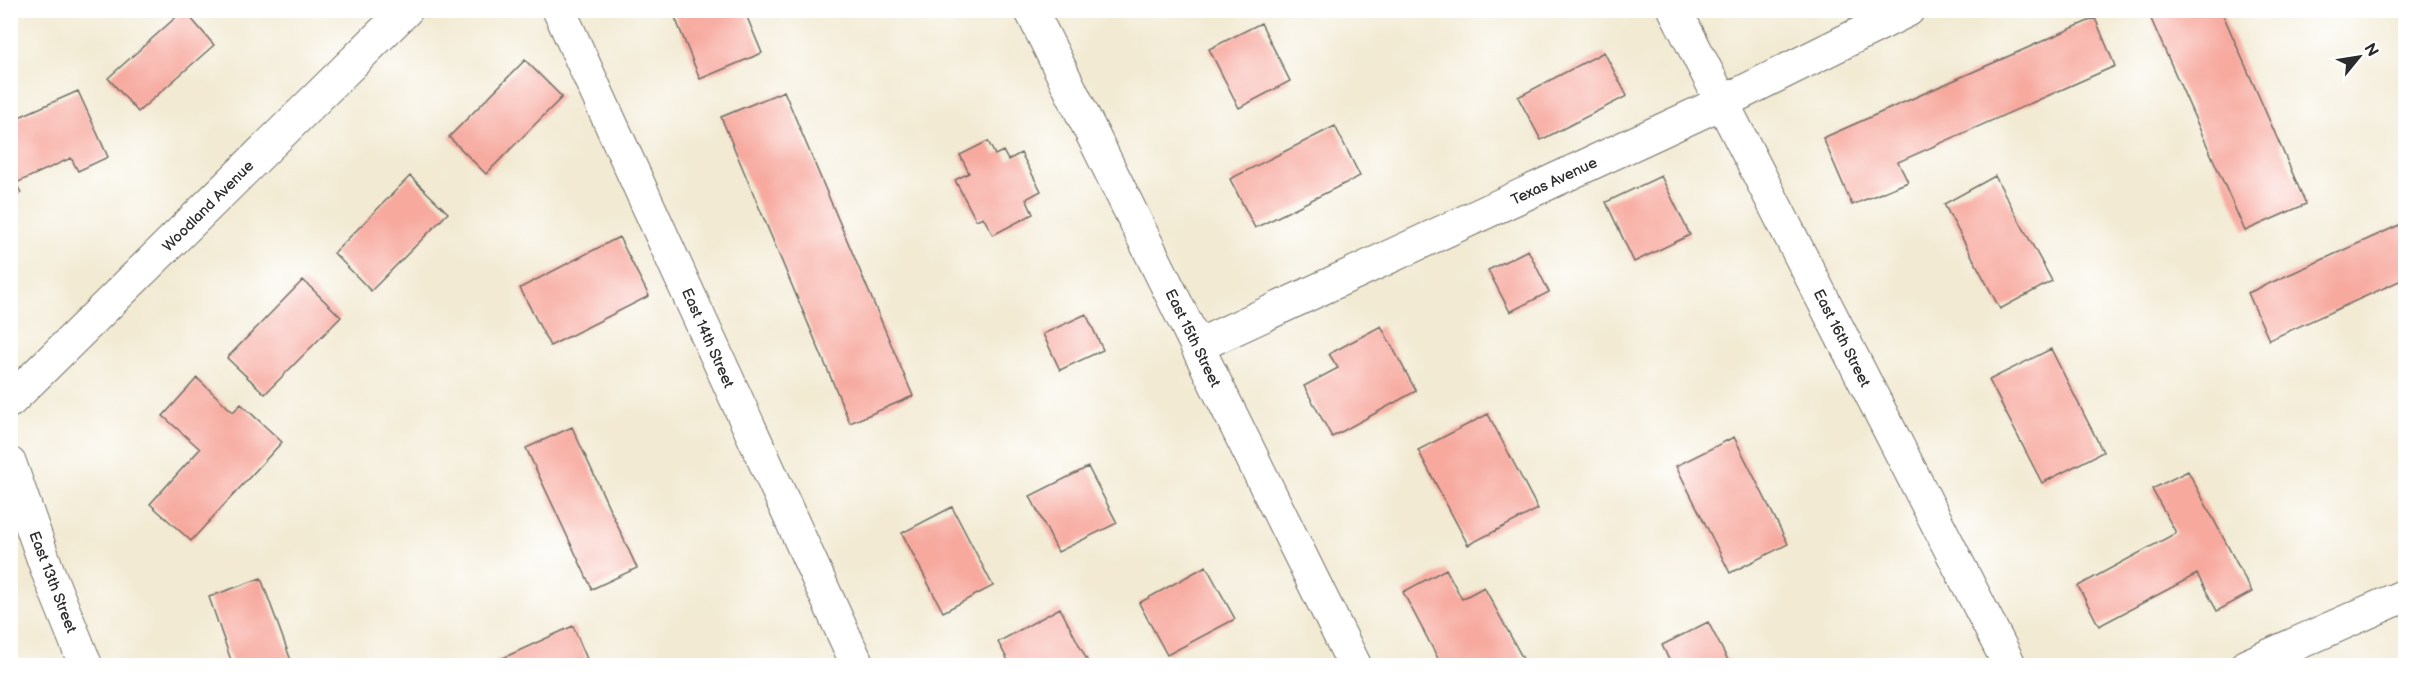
<svg xmlns="http://www.w3.org/2000/svg" width="2416" height="676" font-family="'Balsamiq Sans',sans-serif">
<style>
.building{fill:#f7a99e}
.lines{fill:none;stroke-linecap:round;stroke-linejoin:round}
.street-casing{stroke:#716e66;stroke-width:35}
.street{stroke:#fff;stroke-width:33}
.labels{text-anchor:middle;stroke-width:6;stroke-linejoin:round;paint-order:stroke}
.street-label{font-size:15px;fill:#2b2b2b;stroke:#fff}
</style>
<rect width="100%" height="100%" fill="#fff"/>
<filter id="ink" filterUnits="userSpaceOnUse"><feTurbulence type="fractalNoise" baseFrequency=".0167" numOctaves="2"/><feDisplacementMap in="SourceGraphic" scale="12" xChannelSelector="R" yChannelSelector="G"/><feConvolveMatrix kernelMatrix="1 2 1 2 8 2 1 2 1" color-interpolation-filters="sRGB"/></filter>
<filter id="wash" filterUnits="userSpaceOnUse"><feTurbulence type="fractalNoise" baseFrequency=".008" numOctaves="4" result="noise"/><feDisplacementMap in="SourceGraphic" scale="24" xChannelSelector="R" yChannelSelector="G"/><feGaussianBlur stdDeviation="1.35" result="paint"/><feColorMatrix in="noise" values="0 0 0 0 0 0 0 0 0 0 0 0 0 0 0 0 0 1.4 0 .05"/><feComposite in="paint" operator="in"/></filter>
<g filter="url(#wash)">
<rect width="100%" height="100%" fill="#f2ead3"/>
<g id="blocks">
<path class="building" d="M184,10L214,45L138,112L108,78Z
M672,10H744L762,53L700,79Z
M2147,10H2221L2306,204L2245,231Z
M2095,18L2115,66L1898,162L1908,182L1852,205L1823,138Z
M1261,23L1290,81L1239,108L1209,49Z
M1604,52L1627,96L1541,140L1518,97Z
M525,60L562,97L486,174L449,137Z
M78,91L108,157L78,171L71,158L16,183L21,193L10,198V121Z
M784,91L913,396L850,423L721,117Z
M1335,126L1360,176L1255,228L1230,179Z
M988,141L995,155L1003,151L1008,160L1021,153L1041,191L1026,199L1033,214L993,235L983,217L976,220L955,180L969,173L960,155Z
M410,176L448,213L371,291L334,253Z
M1661,176L1690,235L1634,262L1606,202Z
M1995,176L2052,281L2000,309L1944,204Z
M2406,222V278L2269,340L2248,293Z
M619,237L649,296L550,346L520,288Z
M1528,250L1549,292L1510,312L1488,270Z
M303,280L341,317L265,394L227,358Z
M1086,314L1103,350L1060,370L1043,334Z
M1381,326L1416,391L1332,437L1304,386L1338,368L1329,354Z
M2051,349L2103,452L2042,483L1989,380Z
M197,378L233,412L241,404L282,442L191,541L150,504L200,449L163,416Z
M1488,414L1538,509L1468,545L1418,450Z
M572,427L637,568L592,589L526,448Z
M1734,437L1788,544L1730,573L1676,466Z
M1088,467L1117,523L1058,552L1030,496Z
M2188,471L2252,592L2217,611L2197,574L2099,626L2078,586L2176,533L2152,489Z
M952,507L993,586L943,612L902,533Z
M1206,566L1235,619L1167,655L1139,603Z
M1446,569L1462,599L1484,587L1523,659L1512,666H1442L1403,592Z
M261,578L293,666H233L209,597Z
M1060,608L1090,666H1011L998,642Z
M1708,622L1731,666H1672L1662,645Z
M573,626L590,666H496L494,662Z"/>
</g>
</g>
<g filter="url(#ink)">
<use href="#blocks" fill-opacity="0" stroke="#716e66" stroke-width="1.5"/>
<g class="lines">
<g class="street-casing">
<path id="street" d="M559,10L858,666
M1031,10L1355,666
M1675,10L2010,666
M1197,346L1721,103L1908,10
M10,401L406,10
M10,464L48,572L86,666
M2246,666L2406,595"/>
</g>
<use href="#street" class="street"/>
</g>
</g>
<g class="labels">
<g class="street-label">
<text transform="translate(1554 181) rotate(-25)" y="5">Texas Avenue</text>
<text transform="translate(208 206) rotate(-45)" y="5">Woodland Avenue</text>
<text transform="translate(708 338) rotate(66)" y="5">East 14th Street</text>
<text transform="translate(1193 338) rotate(64)" y="5">East 15th Street</text>
<text transform="translate(1842 338) rotate(63)" y="5">East 16th Street</text>
<text transform="translate(53 582) rotate(69)" y="5">East 13th Street</text>
</g>
</g>
<rect width="2416" height="676" fill="none" stroke="#fff" stroke-width="36"/>
<g transform="translate(2359 57) rotate(60)" stroke="#ffffff" stroke-width="4.5" paint-order="stroke">
<path d="M0-4.5L10 22L0 15L-10 22Z" fill="#2b2b2b"/>
<text y="-9" font-size="16" font-weight="bold" text-anchor="middle" fill="#2b2b2b">N</text>
</g>
</svg>
